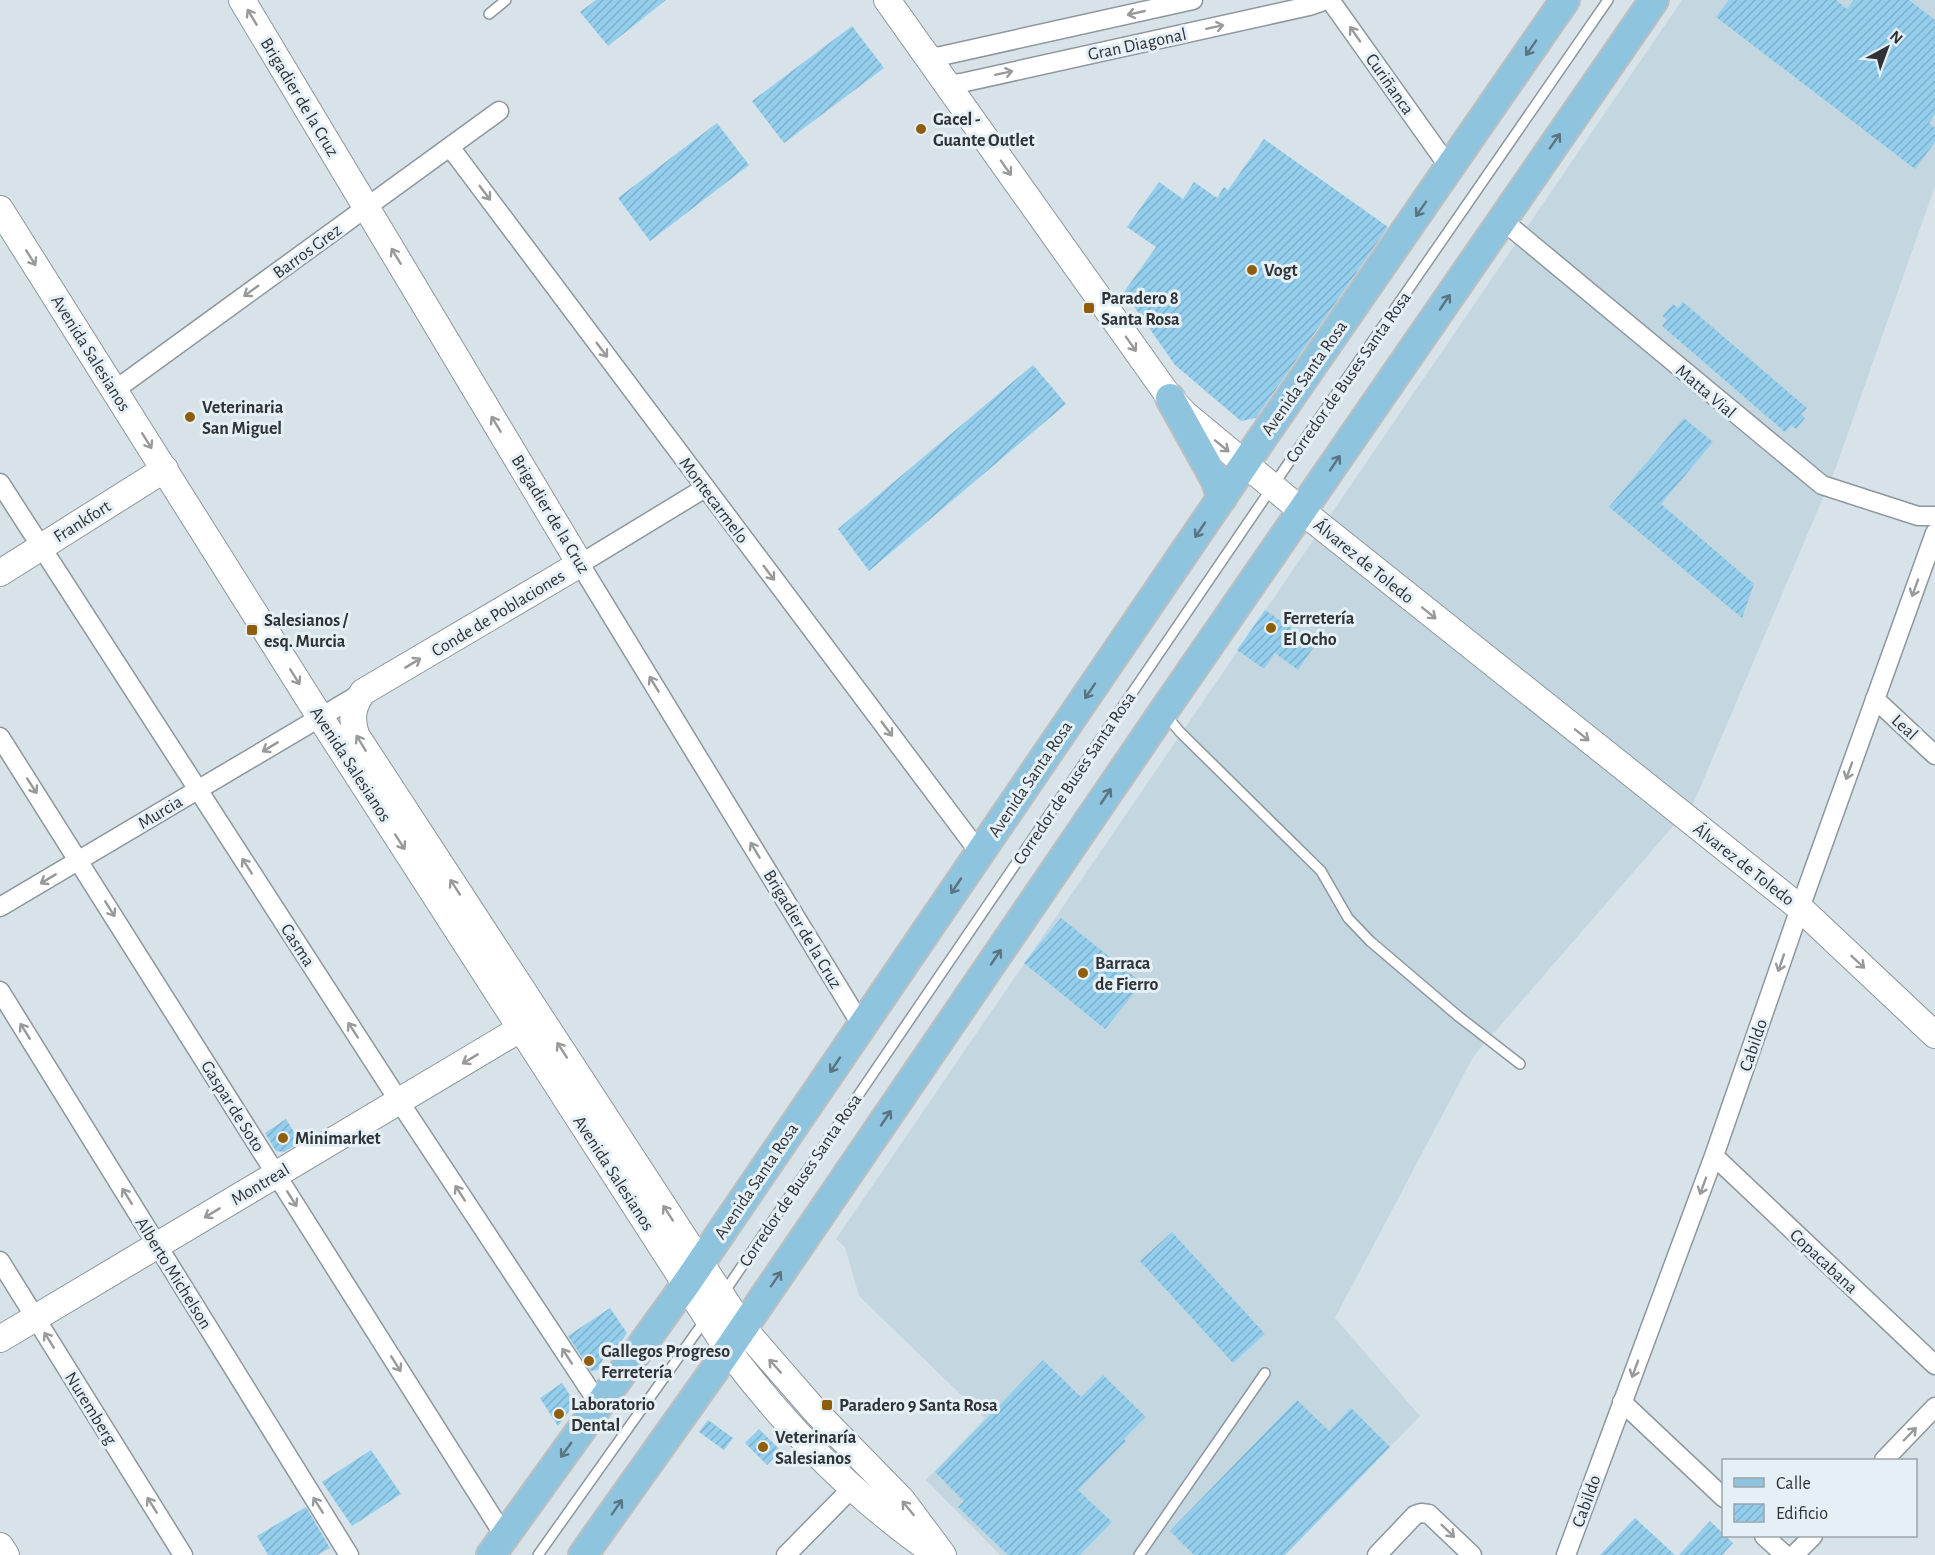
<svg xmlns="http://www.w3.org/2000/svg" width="1935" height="1555" font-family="'Alegreya Sans',sans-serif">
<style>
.built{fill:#c4d7e1}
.building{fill:url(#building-hatch)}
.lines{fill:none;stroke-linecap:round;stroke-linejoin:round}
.lane-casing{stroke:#8d979d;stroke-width:12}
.street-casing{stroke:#8d979d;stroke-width:21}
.secondary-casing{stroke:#8d979d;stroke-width:28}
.primary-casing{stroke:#bcbebf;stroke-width:32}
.lane{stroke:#fff;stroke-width:9}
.street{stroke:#fff;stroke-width:18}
.secondary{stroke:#fff;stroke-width:26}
.primary{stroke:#8fc4de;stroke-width:28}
.oneway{stroke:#97999a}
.oneway2{stroke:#5a7482}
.poi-dot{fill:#8f5e0b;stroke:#e5f0f6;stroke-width:2}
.labels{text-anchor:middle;stroke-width:6;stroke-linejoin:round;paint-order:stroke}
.street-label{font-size:18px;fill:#2f3336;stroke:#e5f0f6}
.poi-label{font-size:18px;font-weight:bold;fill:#2f3336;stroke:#e5f0f6;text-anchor:start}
</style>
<defs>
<pattern id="building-hatch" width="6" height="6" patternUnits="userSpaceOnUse" patternTransform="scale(1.5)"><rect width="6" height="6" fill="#93ceed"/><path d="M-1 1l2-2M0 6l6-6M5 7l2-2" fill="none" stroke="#7fb1cc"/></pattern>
</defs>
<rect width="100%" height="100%" fill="#d7e2e9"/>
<path class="built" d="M1682,0H1935V186L1836,467L1694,802L1473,1057L1335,1318L1420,1416L1285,1555H1000L926,1480L985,1418L859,1296L845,1247L836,1239Z"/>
<path class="building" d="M596,0H666L608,46L580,12Z
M1729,0H1836L1847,9L1854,0H1909L1935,20V115L1929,123L1935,128V142L1915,169L1716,17Z
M852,26L884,68L784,143L752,101Z
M717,123L749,165L650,241L618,198Z
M1264,139L1388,227L1256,418L1241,421L1175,365L1124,292L1156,247L1127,227L1159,182L1183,199L1194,182L1217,198L1224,187L1228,190Z
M1683,302L1807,408L1801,414L1805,418L1796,429L1791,425L1785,432L1662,326L1667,319L1662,316L1673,304L1678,308Z
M1033,365L1066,404L869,571L838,529Z
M1684,418L1713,442L1661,504L1754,584L1742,618L1609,507Z
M1265,610L1315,645L1298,670L1275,653L1264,669L1237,650Z
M1061,918L1142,983L1105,1029L1024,963Z
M286,1119L300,1142L284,1152L276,1151L265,1133Z
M1172,1232L1265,1334L1233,1363L1140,1261Z
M610,1308L627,1333L613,1353L605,1355L598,1370L591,1371L568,1336Z
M1043,1360L1081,1397L1103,1375L1146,1417L1124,1439L1126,1441L1078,1490L1112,1522L1080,1555H1008L958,1507L964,1501L935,1472Z
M562,1383L575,1403L558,1426L540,1398Z
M1297,1400L1329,1431L1351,1408L1390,1447L1285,1555H1194L1170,1531Z
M708,1420L733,1438L724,1450L699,1432Z
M759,1429L781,1451L767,1465L745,1443Z
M371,1450L401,1494L352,1526L322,1482Z
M306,1507L330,1548L317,1555H268L257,1536Z
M1635,1518L1675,1555H1600Z
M1710,1521L1733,1543L1722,1555H1679Z"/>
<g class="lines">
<g class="lane-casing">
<path id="lane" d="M489,14L506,0
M1165,714L1180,732L1321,871L1348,918L1370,941L1458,1016L1520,1064
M723,1294L1294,455L1608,0
M538,1555L705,1320
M1139,1555L1265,1373"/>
</g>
<g class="street-casing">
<path id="street" d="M1330,0L1449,167
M928,57L941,56L1193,0
M947,85L961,83L1309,6L1327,0
M450,147L979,852
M1501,219L1822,485L1918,516H1935
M115,390L499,111
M0,483L399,1101L599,1404
M705,488L580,564L862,1026
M1875,699L1935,755
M0,737L505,1537
M0,907L363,692
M0,991L349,1555
M1714,1156L1935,1365
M0,1261L183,1555
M1622,1402L1724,1498
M1884,1460L1935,1407
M1764,1536L1785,1555
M786,1555L852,1488
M1377,1555L1415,1515L1421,1513L1429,1514L1472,1555
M1566,1555L1714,1156L1800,908L1935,533
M1794,1555L1813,1536"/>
</g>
<g class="secondary-casing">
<path id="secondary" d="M242,0L580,564L363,692C352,706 351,719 356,735L743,1328L817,1413L902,1500L943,1555
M887,0L1170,398L1185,414L1302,511L1800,908L1935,1035
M0,209L320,717L728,1350C785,1426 852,1495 930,1550
M0,573L165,469
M0,1339L520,1029
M0,1546L6,1555"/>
</g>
<g class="primary-casing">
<path id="primary" d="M1170,398L1215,479L1222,498
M491,1555L686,1284L1265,434L1565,0
M583,1555L713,1372L1163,712L1654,0"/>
</g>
<use href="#lane" class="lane"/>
<use href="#street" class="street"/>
<use href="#secondary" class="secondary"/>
<use href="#primary" class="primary"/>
</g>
<defs><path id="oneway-shaft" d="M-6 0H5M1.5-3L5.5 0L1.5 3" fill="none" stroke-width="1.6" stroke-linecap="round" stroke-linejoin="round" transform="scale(1.5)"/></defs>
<g class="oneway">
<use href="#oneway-shaft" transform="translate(1136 13) rotate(167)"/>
<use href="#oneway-shaft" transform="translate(252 17) rotate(-121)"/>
<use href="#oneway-shaft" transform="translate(1215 27) rotate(-12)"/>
<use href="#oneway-shaft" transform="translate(1355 34) rotate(-125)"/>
<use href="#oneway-shaft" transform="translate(1004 73) rotate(-12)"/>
<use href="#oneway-shaft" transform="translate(1006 168) rotate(55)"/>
<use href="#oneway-shaft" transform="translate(485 193) rotate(53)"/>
<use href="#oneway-shaft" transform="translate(396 256) rotate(-121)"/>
<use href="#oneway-shaft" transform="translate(31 258) rotate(58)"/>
<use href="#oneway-shaft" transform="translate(251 291) rotate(144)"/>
<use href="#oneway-shaft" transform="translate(1131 344) rotate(55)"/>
<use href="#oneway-shaft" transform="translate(602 350) rotate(53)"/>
<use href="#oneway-shaft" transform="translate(496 424) rotate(-121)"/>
<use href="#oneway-shaft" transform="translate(147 441) rotate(58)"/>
<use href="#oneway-shaft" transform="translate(1222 446) rotate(39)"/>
<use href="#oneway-shaft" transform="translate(769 573) rotate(53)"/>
<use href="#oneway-shaft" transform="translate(1915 588) rotate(110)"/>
<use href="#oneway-shaft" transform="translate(1429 613) rotate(39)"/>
<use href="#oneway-shaft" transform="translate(413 663) rotate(-31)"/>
<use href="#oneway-shaft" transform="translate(295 677) rotate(58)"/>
<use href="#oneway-shaft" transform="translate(654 684) rotate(-121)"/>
<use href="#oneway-shaft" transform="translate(887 729) rotate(53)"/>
<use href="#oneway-shaft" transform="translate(1582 735) rotate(39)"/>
<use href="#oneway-shaft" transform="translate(361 743) rotate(-121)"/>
<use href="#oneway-shaft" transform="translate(270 747) rotate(149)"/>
<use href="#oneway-shaft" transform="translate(1849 771) rotate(110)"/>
<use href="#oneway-shaft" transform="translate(32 786) rotate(57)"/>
<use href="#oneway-shaft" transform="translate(400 842) rotate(57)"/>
<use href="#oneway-shaft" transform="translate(755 850) rotate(-121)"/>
<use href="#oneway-shaft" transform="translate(247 866) rotate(-123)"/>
<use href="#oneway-shaft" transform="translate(48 879) rotate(149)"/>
<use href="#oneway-shaft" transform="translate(455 887) rotate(-123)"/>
<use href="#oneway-shaft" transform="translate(110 909) rotate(58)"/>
<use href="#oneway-shaft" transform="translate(1858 962) rotate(43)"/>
<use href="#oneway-shaft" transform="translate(1781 963) rotate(109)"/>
<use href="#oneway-shaft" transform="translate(353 1030) rotate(-123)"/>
<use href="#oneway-shaft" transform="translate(25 1031) rotate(-122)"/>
<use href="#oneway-shaft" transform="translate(562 1050) rotate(-123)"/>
<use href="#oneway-shaft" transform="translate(470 1059) rotate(149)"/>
<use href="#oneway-shaft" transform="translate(1703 1186) rotate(110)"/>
<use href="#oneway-shaft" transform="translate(460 1193) rotate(-123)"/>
<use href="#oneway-shaft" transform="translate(127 1196) rotate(-122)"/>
<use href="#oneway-shaft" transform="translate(292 1199) rotate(58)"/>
<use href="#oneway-shaft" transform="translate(212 1213) rotate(149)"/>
<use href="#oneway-shaft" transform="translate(668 1213) rotate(-123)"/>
<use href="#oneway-shaft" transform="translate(49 1340) rotate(-122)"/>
<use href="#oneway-shaft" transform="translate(567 1356) rotate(-123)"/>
<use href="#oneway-shaft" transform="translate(396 1364) rotate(58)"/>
<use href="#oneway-shaft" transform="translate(775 1366) rotate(-132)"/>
<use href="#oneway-shaft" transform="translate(1635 1369) rotate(110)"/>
<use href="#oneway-shaft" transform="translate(1910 1434) rotate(-46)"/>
<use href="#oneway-shaft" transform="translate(152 1505) rotate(-122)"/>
<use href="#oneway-shaft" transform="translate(318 1505) rotate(-122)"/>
<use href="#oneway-shaft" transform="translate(908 1508) rotate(-129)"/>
<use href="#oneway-shaft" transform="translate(1448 1531) rotate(44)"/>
</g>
<g class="oneway2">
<use href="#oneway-shaft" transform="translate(1531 48) rotate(125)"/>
<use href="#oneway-shaft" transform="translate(1555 141) rotate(-55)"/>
<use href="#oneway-shaft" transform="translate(1421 209) rotate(125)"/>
<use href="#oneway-shaft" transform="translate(1445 302) rotate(-56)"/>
<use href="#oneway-shaft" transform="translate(1335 463) rotate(-56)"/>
<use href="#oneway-shaft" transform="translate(1200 530) rotate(124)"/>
<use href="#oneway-shaft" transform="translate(1090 691) rotate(124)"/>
<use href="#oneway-shaft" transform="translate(1106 796) rotate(-56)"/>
<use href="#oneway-shaft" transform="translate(956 886) rotate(124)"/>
<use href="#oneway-shaft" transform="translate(996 957) rotate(-56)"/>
<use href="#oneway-shaft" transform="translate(835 1065) rotate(124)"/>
<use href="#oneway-shaft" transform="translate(886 1118) rotate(-56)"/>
<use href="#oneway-shaft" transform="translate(776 1279) rotate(-55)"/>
<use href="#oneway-shaft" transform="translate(566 1450) rotate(126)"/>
<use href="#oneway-shaft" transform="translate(617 1507) rotate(-55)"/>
</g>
<g class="poi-dot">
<circle cx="921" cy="129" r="6"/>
<circle cx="1252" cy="270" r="6"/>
<rect x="1083" y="302" width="12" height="12" rx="3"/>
<circle cx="190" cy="417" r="6"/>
<circle cx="1271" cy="628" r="6"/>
<rect x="246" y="624" width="12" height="12" rx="3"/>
<circle cx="1083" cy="973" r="6"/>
<circle cx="283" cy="1138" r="6"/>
<circle cx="589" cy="1361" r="6"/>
<rect x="821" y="1399" width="12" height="12" rx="3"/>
<circle cx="559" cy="1414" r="6"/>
<circle cx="763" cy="1447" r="6"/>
</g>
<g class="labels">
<g class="street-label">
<text transform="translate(1137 44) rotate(-12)" y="6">Gran Diagonal</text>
<text transform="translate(1390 84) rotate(55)" y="6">Curiñanca</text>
<text transform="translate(300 97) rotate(59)" y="6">Brigadier de la Cruz</text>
<text transform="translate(307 251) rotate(-36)" y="6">Barros Grez</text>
<text transform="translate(91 353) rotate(58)" y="6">Avenida Salesianos</text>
<text transform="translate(1348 377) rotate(-55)" y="6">Corredor de Buses Santa Rosa</text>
<text transform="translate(1304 378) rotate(-55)" y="6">Avenida Santa Rosa</text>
<text transform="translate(1706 391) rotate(40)" y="6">Matta Vial</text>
<text transform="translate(714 500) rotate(53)" y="6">Montecarmelo</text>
<text transform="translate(551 514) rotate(59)" y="6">Brigadier de la Cruz</text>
<text transform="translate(82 521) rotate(-32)" y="6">Frankfort</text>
<text transform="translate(1364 561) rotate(39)" y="6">Álvarez de Toledo</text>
<text transform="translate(498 613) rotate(-31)" y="6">Conde de Poblaciones</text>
<text transform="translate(1905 727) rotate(43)" y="6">Leal</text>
<text transform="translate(351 764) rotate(57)" y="6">Avenida Salesianos</text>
<text transform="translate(1074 778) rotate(-56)" y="6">Corredor de Buses Santa Rosa</text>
<text transform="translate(1030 779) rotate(-56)" y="6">Avenida Santa Rosa</text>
<text transform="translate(160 812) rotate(-31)" y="6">Murcia</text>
<text transform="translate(1744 864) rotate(38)" y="6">Álvarez de Toledo</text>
<text transform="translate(803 929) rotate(59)" y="6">Brigadier de la Cruz</text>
<text transform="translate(298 945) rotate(57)" y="6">Casma</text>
<text transform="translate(1753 1045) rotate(-71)" y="6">Cabildo</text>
<text transform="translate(233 1106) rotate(58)" y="6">Gaspar de Soto</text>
<text transform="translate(614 1173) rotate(57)" y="6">Avenida Salesianos</text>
<text transform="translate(800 1180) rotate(-56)" y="6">Corredor de Buses Santa Rosa</text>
<text transform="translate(756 1181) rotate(-56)" y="6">Avenida Santa Rosa</text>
<text transform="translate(260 1184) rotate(-31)" y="6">Montreal</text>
<text transform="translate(1824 1261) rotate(43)" y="6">Copacabana</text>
<text transform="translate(174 1273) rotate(58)" y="6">Alberto Michelson</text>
<text transform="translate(91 1408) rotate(58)" y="6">Nuremberg</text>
<text transform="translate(1586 1501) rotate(-70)" y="6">Cabildo</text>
</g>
<g class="poi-label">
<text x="933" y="125">Gacel -<tspan x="933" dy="21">Guante Outlet</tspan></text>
<text x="1264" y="276">Vogt</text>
<text x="1101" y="304">Paradero 8<tspan x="1101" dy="21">Santa Rosa</tspan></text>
<text x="202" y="413">Veterinaria<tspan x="202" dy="21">San Miguel</tspan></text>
<text x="1283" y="624">Ferretería<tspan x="1283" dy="21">El Ocho</tspan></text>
<text x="264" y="626">Salesianos /<tspan x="264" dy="21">esq. Murcia</tspan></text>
<text x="1095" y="969">Barraca<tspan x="1095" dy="21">de Fierro</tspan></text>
<text x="295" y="1144">Minimarket</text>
<text x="601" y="1357">Gallegos Progreso<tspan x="601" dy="21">Ferretería</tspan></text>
<text x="571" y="1410">Laboratorio<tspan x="571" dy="21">Dental</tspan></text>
<text x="839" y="1411">Paradero 9 Santa Rosa</text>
<text x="775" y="1443">Veterinaría<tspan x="775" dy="21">Salesianos</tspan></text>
</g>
</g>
<rect x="1722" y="1459" width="195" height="78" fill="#e5f0f6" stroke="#9ca4a9" stroke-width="1.5"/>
<rect x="1734" y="1478" width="30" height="9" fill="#8fc4de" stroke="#9ca4a9" stroke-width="1.5"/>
<text x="1776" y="1489" font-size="18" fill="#2f3336">Calle</text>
<rect x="1734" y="1504" width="30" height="18" fill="url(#building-hatch)" stroke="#9ca4a9" stroke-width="1.5"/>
<text x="1776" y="1519" font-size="18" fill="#2f3336">Edificio</text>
<g transform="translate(1887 48) rotate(41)" stroke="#e5f0f6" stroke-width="4.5" paint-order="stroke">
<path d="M0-4.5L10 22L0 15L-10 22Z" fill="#2f3336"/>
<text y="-9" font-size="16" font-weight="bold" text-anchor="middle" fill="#2f3336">N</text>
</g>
</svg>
